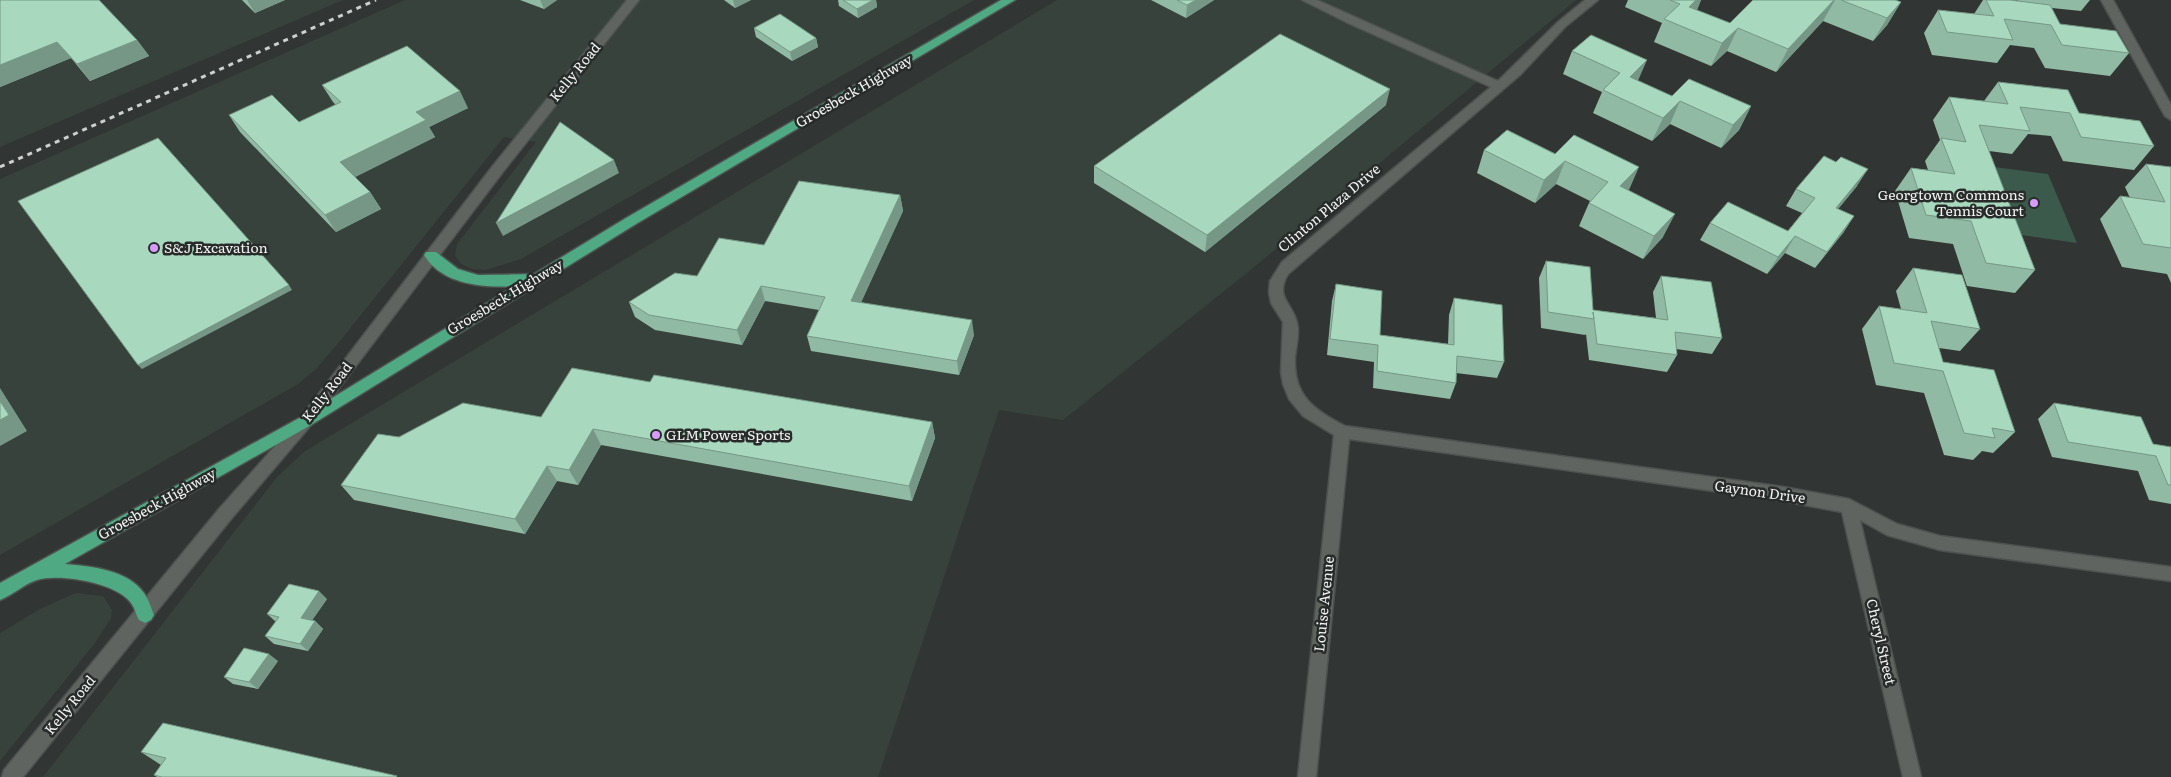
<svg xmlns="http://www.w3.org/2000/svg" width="2171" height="777" font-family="Literata,serif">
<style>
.built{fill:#38423d}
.green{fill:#3c5a4b}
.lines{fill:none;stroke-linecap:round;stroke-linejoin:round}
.minor-casing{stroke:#4d514f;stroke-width:3}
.major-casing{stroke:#4d514f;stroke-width:3}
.minor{fill:#606461;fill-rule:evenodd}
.major{fill:#4faa84;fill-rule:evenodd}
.rail{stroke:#ced0cf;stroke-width:3;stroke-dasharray:5 5;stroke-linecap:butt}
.wall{fill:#90baa3}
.shaded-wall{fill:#769785}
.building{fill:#a8d8be;stroke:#769785}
.poi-dot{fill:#d69bfa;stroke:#272b29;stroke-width:2}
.labels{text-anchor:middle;stroke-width:5;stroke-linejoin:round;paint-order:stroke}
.street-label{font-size:14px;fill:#f2f4f3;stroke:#272b29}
.poi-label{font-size:14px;fill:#f2f4f3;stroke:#272b29;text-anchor:start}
</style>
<rect width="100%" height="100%" fill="#313533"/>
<path class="built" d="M0,0H343L0,147Z
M405,0H974L521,259L486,270L472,269L461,264L455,255L457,244L536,142L504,137L340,341L316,369L298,384L0,555V179Z
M1057,0H1576L1258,264L1063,420L999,410L878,777H43L277,477L305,451Z
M76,593L103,596L112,610L111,618L95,643L0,761V633L40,609Z"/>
<path class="green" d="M1994,167L2048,174L2077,243L2021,235Z"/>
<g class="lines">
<g class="minor-casing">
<path id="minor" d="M627,0H639L502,173L311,425L231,519L23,777H2L4,770L219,509L301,417L492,167Z
M1302,0H1317L1498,81L1558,22L1585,0H1598L1566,26L1521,74L1288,274C1274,298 1293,303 1297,323C1300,334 1296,346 1295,357C1293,396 1314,410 1345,426L1783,487L1849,499L1897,524L1940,536L2171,567V581L1940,550L1887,535L1860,520L1921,777H1903L1842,512L1783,501L1349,439L1316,777H1298L1334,435L1303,416L1289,399L1283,384L1281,372L1283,322L1271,303L1269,292L1270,281L1282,262L1491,87L1350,24Z
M2101,0H2113L2171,105V120L2165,116Z"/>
</g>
<g class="major-casing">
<path id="major" d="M1001,0H1015L636,224L311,425L65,564C91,566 128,570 144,593C149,600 151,608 154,615L151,620L145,623L139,620C136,615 135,608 131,603C117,583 60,573 37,580C24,584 13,595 0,600V583L301,417L515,286C484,288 442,285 424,255L426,252H436L458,269L478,275L534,274L626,218Z"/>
</g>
<use href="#minor" class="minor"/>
<use href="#major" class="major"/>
<path class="rail" d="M0,167L376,0"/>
</g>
<path class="wall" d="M0,0L137,40L149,56L90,81L71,58L0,87Z
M242,0H285L255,13Z
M520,0H557L544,9Z
M724,0H751L735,8Z
M838,0H876L877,7L858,18L839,6Z
M1151,0H1214L1186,18Z
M1628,0H1701L1697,10L1730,23L1835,0H1895L1901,2L1887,25L1873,41L1823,21L1776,72L1727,51L1711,66L1654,42L1662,23L1625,7Z
M1983,0H2010L2018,1L2017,0H2090L2081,11L2052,8L2060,24L2129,53L2110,76L2045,68L2034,48L2010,45L1997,63L1932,55L1924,33L1938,10L1974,14Z
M754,28L816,38L818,47L792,61L756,37Z
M1572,51L1672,96L1751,106L1739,130L1721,148L1670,124L1652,141L1593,113L1602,92L1563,74Z
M1998,82L2079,113L2154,146L2134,170L2063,161L2051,136L2028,134L2012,154L1989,151L2035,270L2015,293L1967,286L1953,244L1909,238L1895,191L1911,168L1928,170L1925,161L1940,140L1933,120L1949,97L1984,101Z
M322,85L468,108L429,127L435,137L355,177L370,192L381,209L336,232L240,132L229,115L299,122L336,105L333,102Z
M1386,105L1205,252L1094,183V166Z
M1507,130L1629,190L1663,237L1643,259L1579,226L1589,203L1590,201L1556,184L1535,203L1477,173L1484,150Z
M2146,164L2171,167V283L2167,274L2122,267L2100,219L2120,196L2130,198L2125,187Z
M1857,186L1838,209L1854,216L1843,233L1815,268L1785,253L1767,274L1700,240L1710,223L1788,231L1802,213L1786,206L1796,189Z
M900,195L903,211L861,302L974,335L959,375L811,351L807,336L819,310L765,301L742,345L655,330L635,317L629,302L697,276L764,245Z
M1546,261L1593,310L1656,318L1653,292L1661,276L1722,338L1712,354L1676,349L1677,355L1667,372L1589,360L1586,334L1585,335L1541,328L1539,278Z
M1913,268L1980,329L1960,351L1939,348L1943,362L2015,432L1993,453L1982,451L1973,460L1944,455L1924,393L1876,385L1862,329L1879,306L1901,309L1896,291Z
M1336,284L1380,335L1448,344L1449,315L1454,298L1504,362L1497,378L1456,373V383L1450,399L1373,388L1374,362L1327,355L1332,301Z
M650,382L932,422L935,438L912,501L601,445L578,485L557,481L525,534L354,500L341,485Z
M2054,403L2153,444L2171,447V504L2149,500L2138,471L2052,457L2038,419Z
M327,599L312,620L315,621L323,629L308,651L274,644L265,636L276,622L267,614Z
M278,661L258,689L233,684L224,677Z
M141,752L398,777H157L154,775L161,765Z"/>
<path class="shaded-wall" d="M247,0H285L255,13Z
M540,0H557L544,9Z
M733,0H751L735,8Z
M873,0H876L877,7L858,18L857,9Z
M1196,0H1214L1186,18L1187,5Z
M1696,0H1701L1695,15L1689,7Z
M1834,0H1835L1823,21L1776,72L1788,49Z
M1901,2L1887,25L1873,41L1887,18Z
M1738,28L1727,51L1711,66L1722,43Z
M816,38L818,47L792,61L790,52Z
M137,40L149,56L90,81L77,64Z
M57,42L71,58L0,87V65Z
M1647,60L1637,83L1620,100L1630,77Z
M1390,89L1386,105L1205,252L1207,235Z
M460,91L468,108L429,127L435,137L351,179L340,162L416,112Z
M1680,101L1670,124L1652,141L1663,118Z
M1751,106L1739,130L1721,148L1733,125Z
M614,160L619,173L503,236L496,223Z
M1565,161L1556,184L1535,203L1544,180Z
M1639,167L1629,190L1620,186Z
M1868,169L1857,186L1825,225L1836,208Z
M370,192L381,209L336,232L325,215Z
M900,195L903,211L855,316L851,301Z
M1675,214L1663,237L1643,259L1654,236Z
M1854,216L1843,233L1815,268Z
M1795,236L1785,253L1767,274L1778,257Z
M289,285L292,290L142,369L138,365Z
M761,286L765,301L742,345L737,330Z
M972,320L974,335L959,375L957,361Z
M0,388L27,431L0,446Z
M932,422L935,438L912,501L909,486Z
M593,429L601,445L578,485L569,470Z
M547,466L557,481L525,534L515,519Z
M319,591L327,599L309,625L301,618Z
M315,621L323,629L308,651L300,644Z
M269,654L278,661L258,689L249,682Z"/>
<path class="building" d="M0,0H99L137,40L77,64L57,42L0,65Z
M843,0H873L857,9Z
M1177,0H1196L1187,5Z
M1670,0H1696L1689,7L1730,23L1753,0H1834L1788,49L1738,28L1722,43L1664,19L1680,4Z
M1841,0H1895L1901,2L1887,18Z
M1986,0H2010L2050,5L2060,24L2116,31L2129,53L2062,45L2051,25L2004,19L2013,40L1947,32L1938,10L1994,16Z
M780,14L816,38L790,52L754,28Z
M1280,34L1390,89L1207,235L1094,166Z
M1591,35L1647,60L1630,77L1672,96L1689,79L1751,106L1733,125L1680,101L1663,118L1603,90L1620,73L1572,51Z
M407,46L460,91L416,112L426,120L340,162L370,192L325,215L229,115L272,95L299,122L341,102L322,85Z
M1998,82L2068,90L2079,113L2140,121L2154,146L2081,137L2070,113L2020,107L2030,131L1979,125L2035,270L1986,263L1971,221L1926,215L1911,168L1955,174L1941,138L1966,142L1949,97L2008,104Z
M560,122L614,160L496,223Z
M1507,130L1555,154L1574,135L1639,167L1620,186L1675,214L1654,236L1589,203L1608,182L1565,161L1544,180L1484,150Z
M158,138L289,285L138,365L18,201Z
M1824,156L1836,162L1841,157L1868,169L1836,208L1854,216L1827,252L1795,236L1778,257L1710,223L1728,202L1788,231L1815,198L1796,189Z
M2146,164L2171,167V248L2143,244L2120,196L2165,202Z
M799,181L900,195L851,301L972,320L957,361L807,336L825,297L761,286L737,330L649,315L629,302L675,273L697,276L719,238L764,245Z
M1546,261L1590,267L1593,310L1668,320L1661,276L1711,282L1722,338L1675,332L1677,355L1597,344L1593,312L1594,319L1548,312Z
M1913,268L1962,275L1980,329L1931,321L1943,362L1994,370L2015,432L1992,428L1995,438L1964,433L1943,371L1894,363L1879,306L1927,313Z
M1336,284L1382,291L1380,335L1454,345V298L1502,305L1504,362L1457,356L1456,383L1377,371L1378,345L1330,339Z
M572,368L650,382L654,375L932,422L909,486L593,429L569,470L547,466L515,519L341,485L378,434L399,437L463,403L541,417Z
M0,401L9,415L0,420Z
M2054,403L2141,417L2153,444L2171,447V485H2168L2156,456L2068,442Z
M289,584L319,591L301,618L315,621L300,644L265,636L279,617L267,614Z
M244,648L269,654L249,682L224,677Z
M163,723L397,776L396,777H162L154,775L166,758L141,752Z"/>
<g class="poi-dot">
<circle cx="2034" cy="203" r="5"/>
<circle cx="154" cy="248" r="5"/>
<circle cx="656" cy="435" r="5"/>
</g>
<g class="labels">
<g class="street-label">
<text transform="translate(575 72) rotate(-51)" y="5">Kelly Road</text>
<text transform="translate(854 91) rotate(-30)" y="5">Groesbeck Highway</text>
<text transform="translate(1329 208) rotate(-40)" y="5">Clinton Plaza Drive</text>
<text transform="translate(505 297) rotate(-31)" y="5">Groesbeck Highway</text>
<text transform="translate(327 392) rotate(-52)" y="5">Kelly Road</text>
<text transform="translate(1760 492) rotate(8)" y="5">Gaynon Drive</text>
<text transform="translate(157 504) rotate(-29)" y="5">Groesbeck Highway</text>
<text transform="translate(1324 604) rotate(-84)" y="5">Louise Avenue</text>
<text transform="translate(1881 642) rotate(77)" y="5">Cheryl Street</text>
<text transform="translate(70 705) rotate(-51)" y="5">Kelly Road</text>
</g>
<g class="poi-label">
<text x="2024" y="200" text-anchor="end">Georgtown Commons<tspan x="2024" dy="16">Tennis Court</tspan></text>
<text x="164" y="253">S&amp;J Excavation</text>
<text x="666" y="440">GLM Power Sports</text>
</g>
</g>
</svg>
